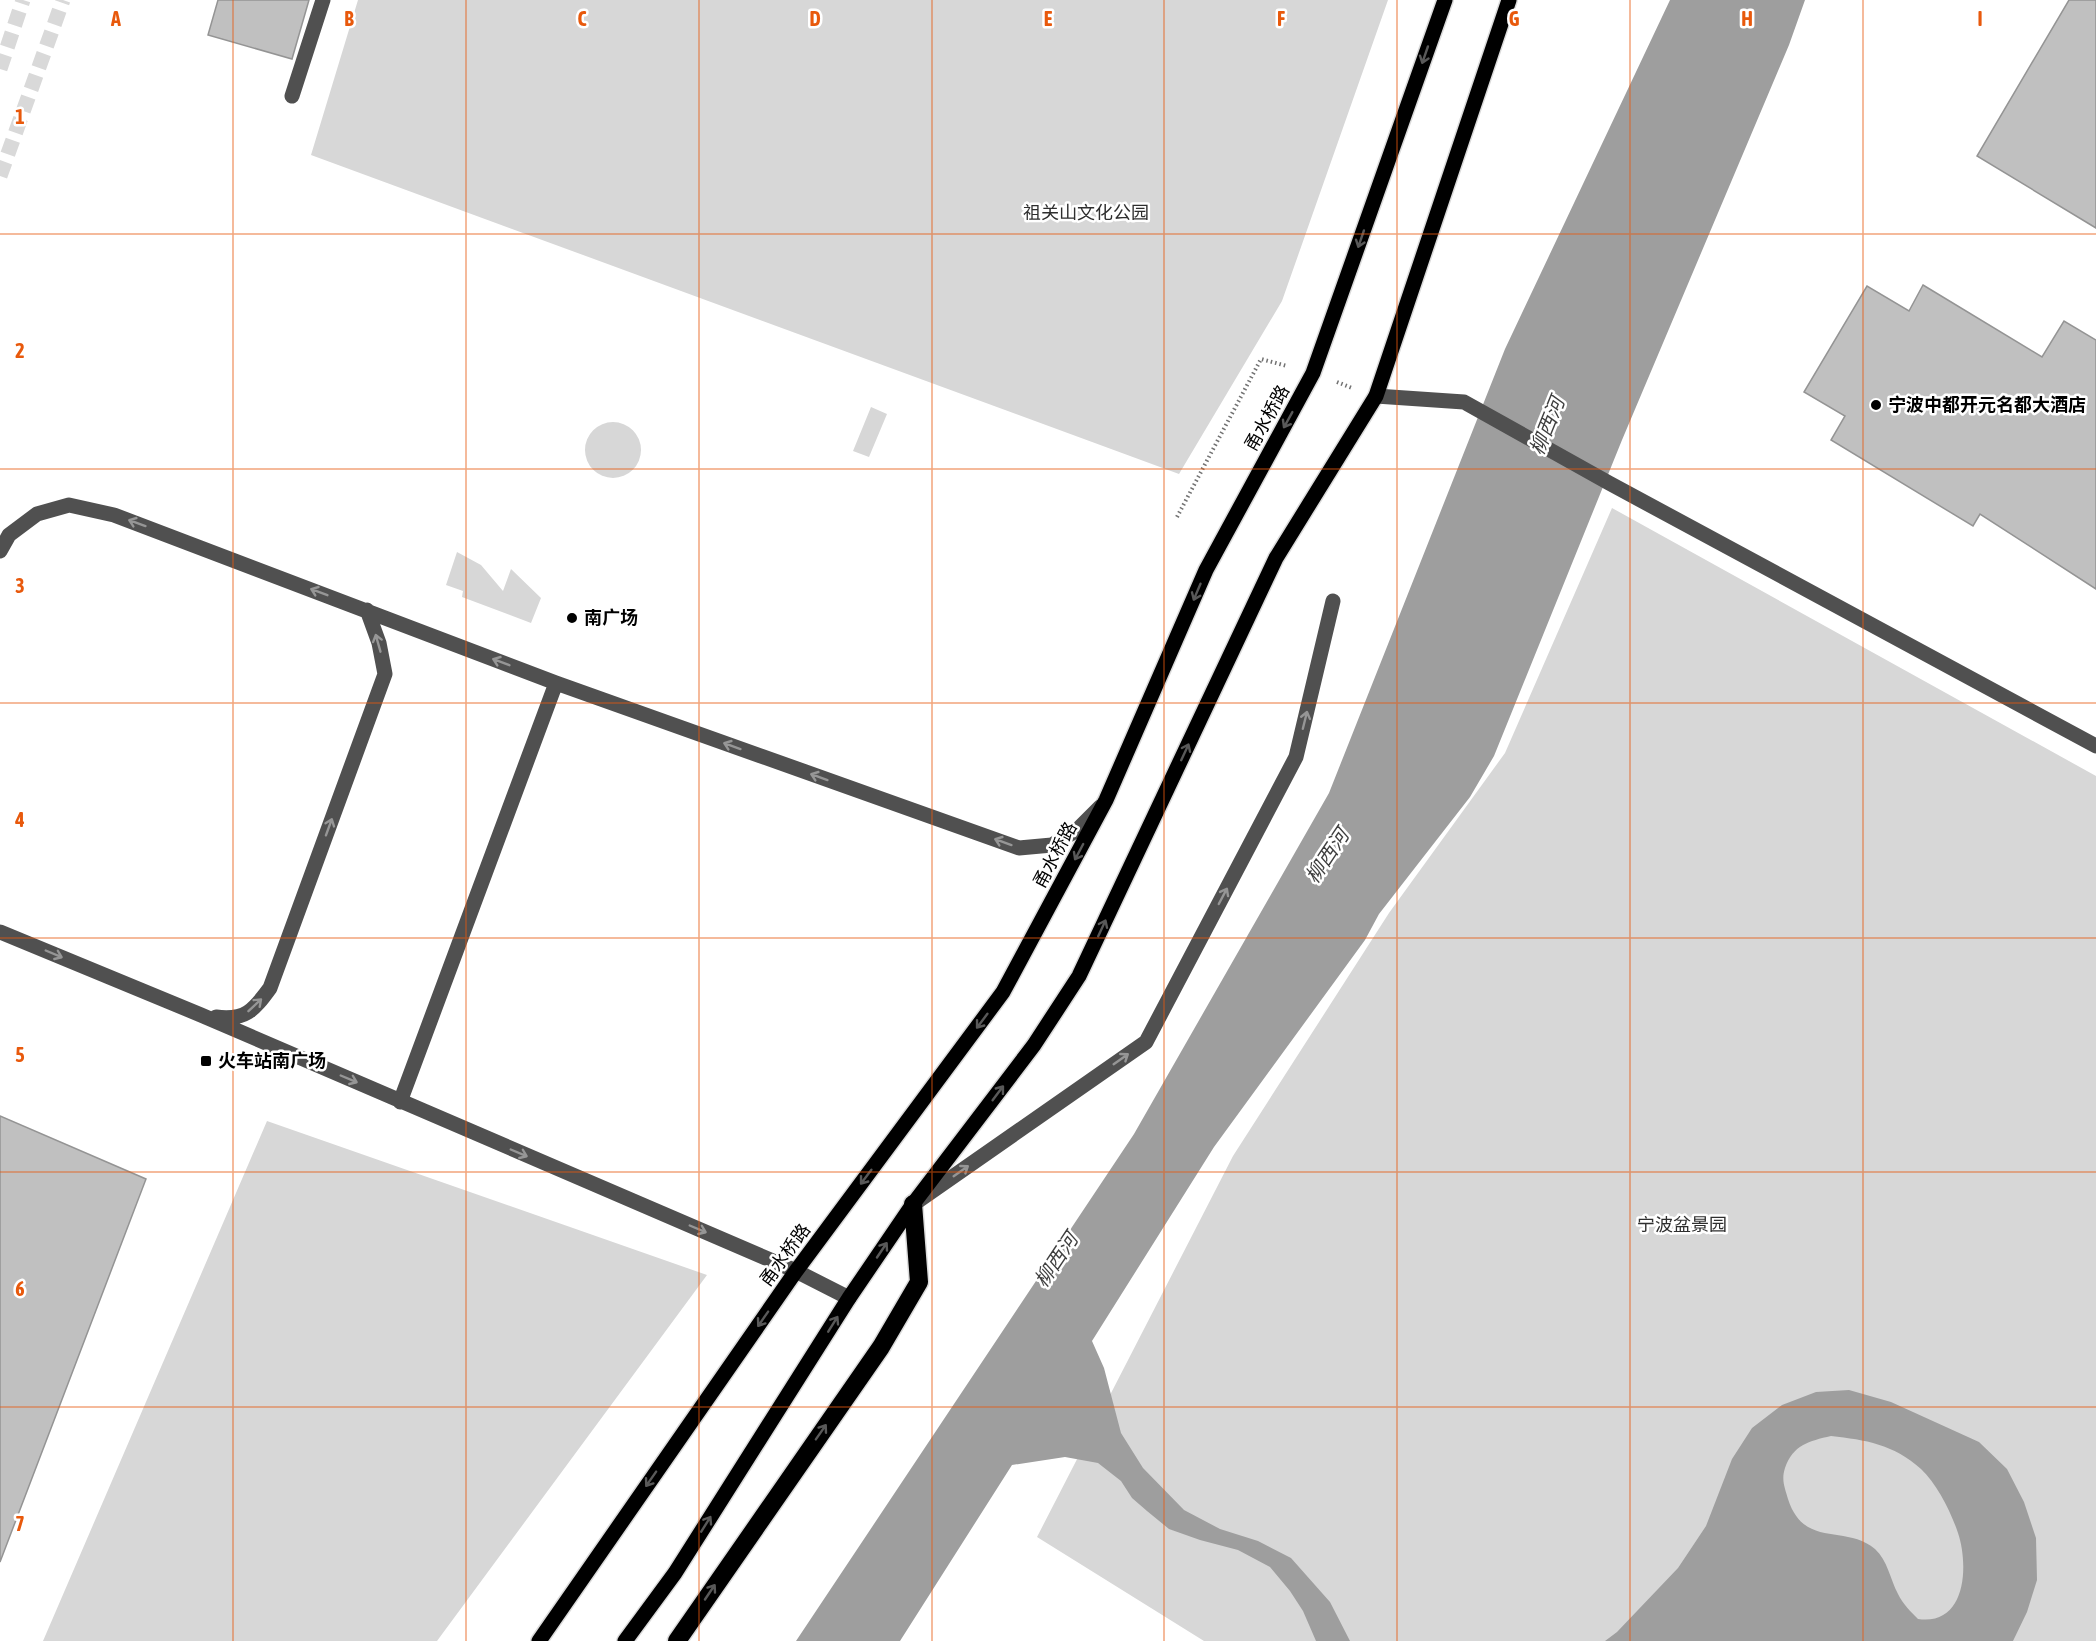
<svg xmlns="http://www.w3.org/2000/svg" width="2096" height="1641" font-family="'Asap Condensed','Noto Sans SC',sans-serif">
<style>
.green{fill:#d7d7d7}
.water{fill:#9e9e9e;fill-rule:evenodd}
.building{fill:#c0c0c0;stroke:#949494;stroke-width:1.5}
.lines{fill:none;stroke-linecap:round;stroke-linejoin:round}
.major-tunnel{stroke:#d9d9d9;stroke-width:15;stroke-dasharray:15 8;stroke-linecap:butt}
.major-casing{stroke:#dbdbdb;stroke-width:18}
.highway-casing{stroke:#dbdbdb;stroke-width:21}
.path{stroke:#727272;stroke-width:4;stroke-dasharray:1.5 3;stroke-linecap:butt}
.minor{stroke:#505050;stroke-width:15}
.major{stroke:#000;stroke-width:15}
.highway{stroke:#000;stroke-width:18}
.oneway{stroke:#595959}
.oneway2{stroke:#969696}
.grid{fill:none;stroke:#e8590c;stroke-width:1.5;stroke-opacity:0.55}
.poi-dot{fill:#000;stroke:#fff;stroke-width:2}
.labels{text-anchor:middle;stroke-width:5;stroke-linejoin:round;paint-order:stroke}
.park-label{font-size:18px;fill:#2e2e2e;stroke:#fff}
.poi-label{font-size:18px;font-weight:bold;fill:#000;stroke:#fff;text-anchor:start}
.street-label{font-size:18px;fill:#000;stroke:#fff}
.water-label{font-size:20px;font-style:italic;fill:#3f3f3f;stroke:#fff}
.grid-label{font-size:20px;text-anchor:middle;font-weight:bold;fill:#e8590c;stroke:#fff;stroke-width:5;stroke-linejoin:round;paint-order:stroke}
</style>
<rect width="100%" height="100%" fill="#fff"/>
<path class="green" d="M358,0H1388L1282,301L1179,474L311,155Z
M871,407L887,414L869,457L853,451Z
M585 450a28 28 0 1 1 56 0a28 28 0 1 1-56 0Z
M1612,508L2096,776V1641H1204L1037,1537L1233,1156L1389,913L1505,753Z
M457,552L481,565L503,591L511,569L541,598L531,623L462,597L463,591L446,585Z
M267,1121L707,1275L437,1641H43Z"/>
<path class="water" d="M1670,0H1805L1789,45L1622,440L1494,756L1470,797L1379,914L1365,940L1214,1147L1092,1341L1104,1368L1121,1433L1143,1468L1184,1510L1220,1529L1258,1541L1291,1558L1330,1602L1350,1641H1316L1303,1611L1290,1591L1270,1567L1238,1550L1200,1540L1169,1529L1147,1511L1132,1498L1121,1481L1098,1463L1065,1457L1012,1465L900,1641H796L1134,1134L1329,793L1505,349Z
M1849,1390L1891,1402L1979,1442L2007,1469L2024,1502L2036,1538L2037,1580L2027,1612L2013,1641H1605L1617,1632L1678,1568L1706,1526L1732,1459L1752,1428L1782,1405L1816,1392ZM1831,1436C1866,1440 1893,1444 1921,1469C1937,1484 1951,1512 1958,1533C1969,1566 1966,1626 1918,1619C1911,1612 1903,1604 1898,1594C1890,1579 1888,1561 1875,1549C1846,1524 1804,1549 1788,1499C1785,1488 1781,1480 1785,1468C1793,1445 1809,1441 1831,1436Z"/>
<path class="building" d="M218,0H309L292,59L208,35Z
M2069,0H2096V228L1977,156Z
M1923,285L2042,357L2064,321L2096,340V589L1980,514L1973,526L1831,440L1845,416L1804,392L1867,286L1909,311Z
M0,1116L146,1179L0,1562Z"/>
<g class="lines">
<path class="major-tunnel" d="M0,69L23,0
M0,176L63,0"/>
<g class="major-casing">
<path id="major" d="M539,1641L796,1271L1003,992L1106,800L1206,570L1313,373L1445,0
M625,1641L675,1573L849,1298L913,1204L1034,1045L1079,976L1276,558L1376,396L1509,0"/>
</g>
<g class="highway-casing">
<path id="highway" d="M677,1641L881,1347L919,1282L913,1204"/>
</g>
<path class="path" d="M1337,382L1352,388
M1177,517L1261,359L1287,366"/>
<path class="minor" d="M292,96L323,0
M1376,396L1464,402L1609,483L2096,746
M0,551L9,535L37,514L69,505L114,515L556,683L1019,848L1052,845L1077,830L1100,807
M0,932L201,1015L796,1271L849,1298
M216,1017C245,1021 254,1010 270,988L385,674L379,643L367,610
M400,1102L556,683
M918,1201L1146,1042L1296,757L1333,601"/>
<use href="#major" class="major"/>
<use href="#highway" class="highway"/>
</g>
<defs><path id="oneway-shaft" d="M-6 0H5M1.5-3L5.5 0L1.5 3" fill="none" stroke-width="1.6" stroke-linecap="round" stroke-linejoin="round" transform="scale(1.5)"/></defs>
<g class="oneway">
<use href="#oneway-shaft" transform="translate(1425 55) rotate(109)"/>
<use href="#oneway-shaft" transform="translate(1361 239) rotate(109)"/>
<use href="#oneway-shaft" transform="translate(1288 420) rotate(119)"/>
<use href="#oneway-shaft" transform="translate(1197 592) rotate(113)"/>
<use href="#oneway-shaft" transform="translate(1185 752) rotate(-65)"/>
<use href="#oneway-shaft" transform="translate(1079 852) rotate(118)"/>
<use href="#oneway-shaft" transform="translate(1102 928) rotate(-65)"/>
<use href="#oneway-shaft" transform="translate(982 1021) rotate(127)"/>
<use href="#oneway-shaft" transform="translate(998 1093) rotate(-53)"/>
<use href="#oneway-shaft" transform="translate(866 1177) rotate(127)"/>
<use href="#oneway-shaft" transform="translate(882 1250) rotate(-56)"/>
<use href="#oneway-shaft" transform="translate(763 1319) rotate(125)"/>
<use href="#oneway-shaft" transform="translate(833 1324) rotate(-58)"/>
<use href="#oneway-shaft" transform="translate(821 1432) rotate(-55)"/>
<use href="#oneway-shaft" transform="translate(651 1479) rotate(125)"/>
<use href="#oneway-shaft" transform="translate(706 1524) rotate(-58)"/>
<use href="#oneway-shaft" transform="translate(710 1592) rotate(-56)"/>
</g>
<g class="oneway2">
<use href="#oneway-shaft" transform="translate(137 523) rotate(-160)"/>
<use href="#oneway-shaft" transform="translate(319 592) rotate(-159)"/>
<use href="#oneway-shaft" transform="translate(378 643) rotate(-106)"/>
<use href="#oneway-shaft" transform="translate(501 662) rotate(-159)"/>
<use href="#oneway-shaft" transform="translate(1305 720) rotate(-76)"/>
<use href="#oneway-shaft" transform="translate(732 746) rotate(-160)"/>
<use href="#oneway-shaft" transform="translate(819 777) rotate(-160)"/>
<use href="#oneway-shaft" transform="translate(329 827) rotate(-70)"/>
<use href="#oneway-shaft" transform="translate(1003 842) rotate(-160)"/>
<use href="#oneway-shaft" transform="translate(1223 896) rotate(-62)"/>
<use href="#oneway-shaft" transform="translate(54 954) rotate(23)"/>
<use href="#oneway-shaft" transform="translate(255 1005) rotate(-43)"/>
<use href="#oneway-shaft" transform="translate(1121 1059) rotate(-35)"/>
<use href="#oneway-shaft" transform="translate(349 1079) rotate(23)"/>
<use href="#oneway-shaft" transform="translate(519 1153) rotate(23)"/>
<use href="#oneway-shaft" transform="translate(961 1171) rotate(-35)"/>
<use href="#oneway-shaft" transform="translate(698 1229) rotate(23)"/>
</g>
<path class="grid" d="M233,0V1641M466,0V1641M699,0V1641M932,0V1641M1164,0V1641M1397,0V1641M1630,0V1641M1863,0V1641M0,234H2096M0,469H2096M0,703H2096M0,938H2096M0,1172H2096M0,1407H2096"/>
<g class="poi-dot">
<circle cx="1876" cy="405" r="6"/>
<circle cx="572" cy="618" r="6"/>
<rect x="200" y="1055" width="12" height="12" rx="3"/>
</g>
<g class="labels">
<g class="park-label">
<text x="1086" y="219">祖关山文化公园</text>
<text x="1682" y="1231">宁波盆景园</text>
</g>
<g class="poi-label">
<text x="1888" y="411">宁波中都开元名都大酒店</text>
<text x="584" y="624">南广场</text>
<text x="218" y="1067">火车站南广场</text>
</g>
<g class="street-label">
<text transform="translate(1267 418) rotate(-61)" y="6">甬水桥路</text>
<text transform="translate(1055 855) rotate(-62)" y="6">甬水桥路</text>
<text transform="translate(785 1255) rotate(-54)" y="6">甬水桥路</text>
</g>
<g class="water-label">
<text transform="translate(1547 426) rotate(-68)" y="7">柳西河</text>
<text transform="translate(1327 856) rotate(-56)" y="7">柳西河</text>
<text transform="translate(1056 1260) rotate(-56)" y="7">柳西河</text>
</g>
</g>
<g class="grid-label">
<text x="116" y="26">A</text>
<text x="349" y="26">B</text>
<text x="582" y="26">C</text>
<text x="815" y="26">D</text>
<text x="1048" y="26">E</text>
<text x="1281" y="26">F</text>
<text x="1514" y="26">G</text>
<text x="1747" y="26">H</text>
<text x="1980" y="26">I</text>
<text x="20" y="124">1</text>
<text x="20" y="358">2</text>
<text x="20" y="593">3</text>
<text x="20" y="827">4</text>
<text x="20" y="1062">5</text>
<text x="20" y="1296">6</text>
<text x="20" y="1531">7</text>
</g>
</svg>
